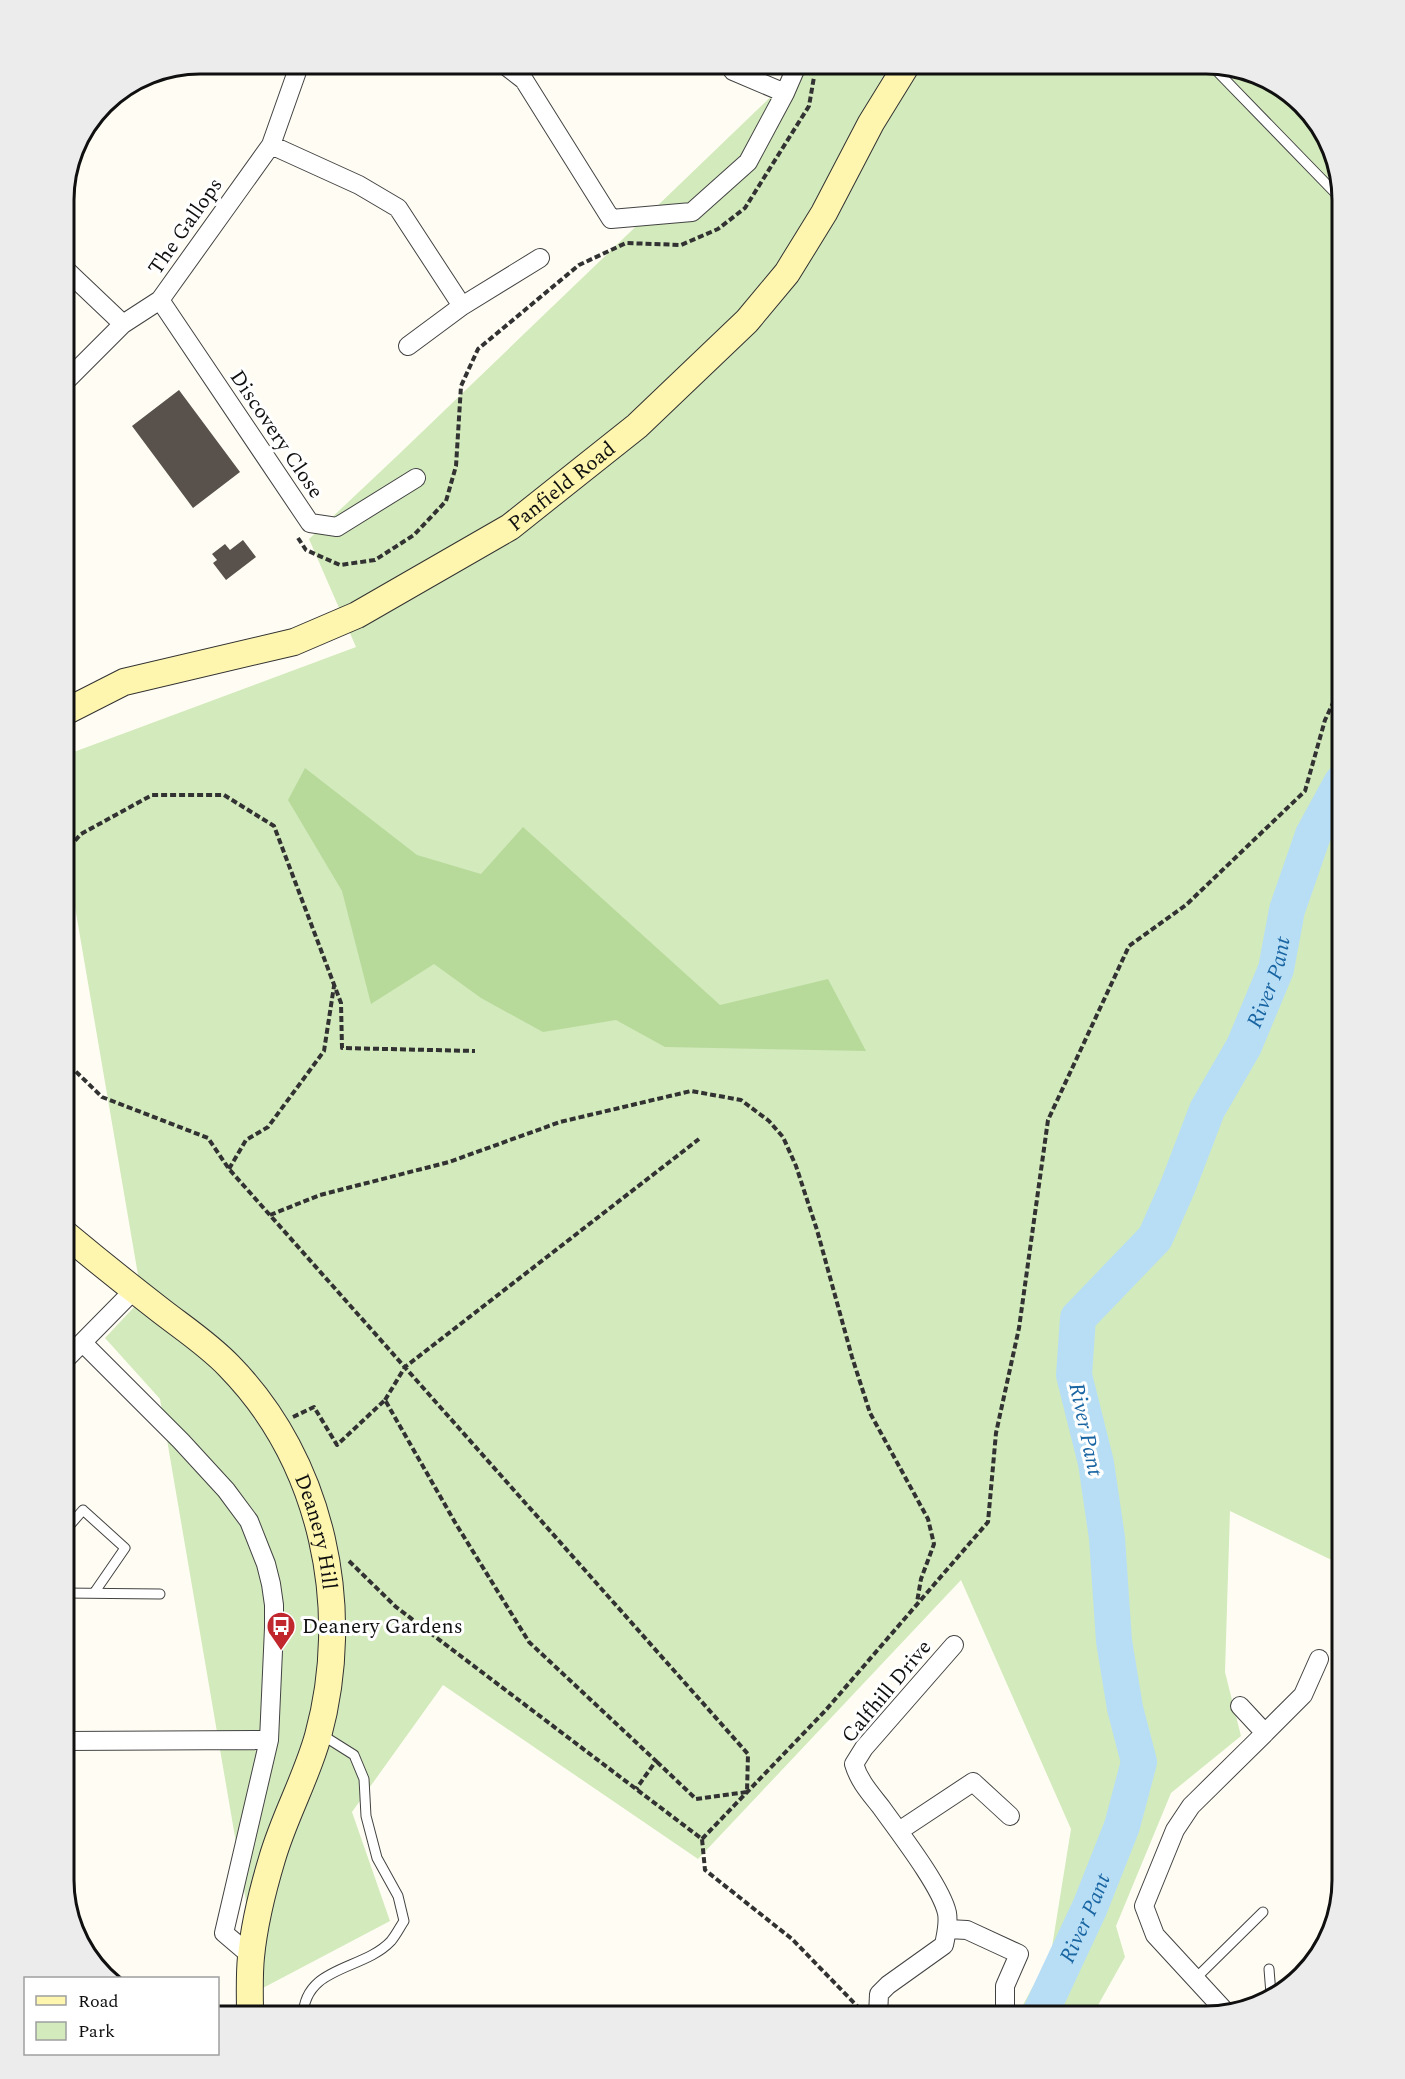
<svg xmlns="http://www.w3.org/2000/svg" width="1405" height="2079" font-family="Spectral,serif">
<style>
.green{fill:#d3eabc}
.forest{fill:#b7da9b}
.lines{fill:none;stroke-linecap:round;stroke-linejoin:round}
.river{stroke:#b8def6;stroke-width:36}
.building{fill:#58514c}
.service-casing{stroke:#434343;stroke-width:11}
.minor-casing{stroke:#434343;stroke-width:20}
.secondary-casing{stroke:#323232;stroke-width:28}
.path{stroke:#323232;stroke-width:4;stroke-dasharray:6 3;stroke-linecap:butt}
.service{stroke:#fff;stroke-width:9}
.minor{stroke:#fff;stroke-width:18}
.secondary{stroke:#fef6af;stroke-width:26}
.labels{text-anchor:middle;stroke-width:6;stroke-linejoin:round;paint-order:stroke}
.street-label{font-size:21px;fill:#101010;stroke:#fff}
.poi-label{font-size:21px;fill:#101010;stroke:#fff;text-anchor:start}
.water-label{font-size:22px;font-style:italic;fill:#1965a2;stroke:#fff}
.rim{fill:none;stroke:#101010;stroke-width:3}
</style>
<rect width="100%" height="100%" fill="#fffdf3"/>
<path class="green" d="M806,63H1214L1274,81L1324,131L1342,199V1565L1230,1511L1225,1672L1241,1736L1171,1793L1116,1926L1125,1957L1092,2016H1017L1051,1953L1071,1829L961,1580L698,1859L443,1685L352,1812L390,1921L261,1989L160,1399L105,1338L136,1305L144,1310L63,837V756L356,647L309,539L397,456Z"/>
<path class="forest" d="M305,768L417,855L481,874L523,827L720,1005L828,979L866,1051L665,1047L616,1020L543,1032L481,998L434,964L371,1004L342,891L288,800Z"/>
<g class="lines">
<path class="river" id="s1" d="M1039,2016L1090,1907L1122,1826L1139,1762L1125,1708L1114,1641L1107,1538L1096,1463L1074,1375L1078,1318L1155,1238L1178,1186L1207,1110L1244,1046L1276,969L1287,910L1313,835L1342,782"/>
</g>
<path class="building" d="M179,390L240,472L193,508L132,426Z
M243,540L256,557L226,580L213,563L217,560L212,554L225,544L230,550Z"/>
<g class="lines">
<g class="service-casing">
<path id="service" d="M1209,63L1342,200
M63,1533L83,1510L125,1548L94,1593
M63,1593L160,1594
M1269,1969L1271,1994L1275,1997
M1196,1978L1263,1912
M303,2016C305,1965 363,1971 391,1941C396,1935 400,1927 404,1921L398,1896L377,1858L366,1816L364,1779L354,1755L327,1738L320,1737"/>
</g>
<g class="minor-casing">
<path id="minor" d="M502,63L524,80L611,219L692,212L748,162L785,93L798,63
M728,63L733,71L785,93
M271,145L359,185L398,208L462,306
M63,267L123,324
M160,300L310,523L337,527L416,478
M408,346L462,306L540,258
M63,384L123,324L160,300L271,145L300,63
M83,1343L181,1441L226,1490L249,1521L266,1564L271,1584L274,1605V1628L269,1740L224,1933L251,1956
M63,1362L134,1290
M1265,1733L1303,1695L1319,1659
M63,1741L269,1740
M899,1831L973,1782L1010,1816
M948,1929L967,1930L1019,1954L1005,1986V2016
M1225,2011L1155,1935L1144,1906L1175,1830L1191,1806L1265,1733L1240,1706
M878,2016L879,1994L888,1985L944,1945C946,1934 949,1924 947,1913C941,1886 898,1831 881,1807C870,1793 859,1781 854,1764L864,1748L954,1645"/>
</g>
<g class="secondary-casing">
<g id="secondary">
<path id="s2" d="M63,713L124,682L294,642L357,615L510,527L637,426L747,321L787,273L824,213L871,123L908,63"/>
<path id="s3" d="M63,1232C93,1257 124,1282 155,1306C180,1326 207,1343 229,1366C323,1462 353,1608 318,1736C306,1779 284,1817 272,1859C263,1889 254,1926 251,1957C249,1976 250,1996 250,2016"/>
</g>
</g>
<path class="path" d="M298,538L306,550L340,565L375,560L414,535L446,501L456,466L461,386L478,349L579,265L626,243L681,245L718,229L745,208L809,106L814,77
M63,854L81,834L152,795H224L274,826L341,1003L342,1048L475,1051
M63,1059L102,1097L208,1138L229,1169L748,1754L747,1792L696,1799L656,1761
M229,1169L246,1140L268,1127L324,1051L334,986
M270,1215L320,1195L449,1162L560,1122L691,1091L741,1100L769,1121L783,1137L796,1166L817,1230L852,1357L870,1413L928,1519L934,1544L921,1579L917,1602
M385,1400L405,1367L699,1139
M293,1417L314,1407L337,1445L385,1400L456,1524L529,1642L656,1761L636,1789
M349,1561L396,1607L702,1839L705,1870L792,1939L859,2008
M702,1839L825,1711L988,1522L996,1433L1019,1328L1048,1120L1129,946L1186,905L1305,791L1325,720L1342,684"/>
<use href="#service" class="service"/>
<use href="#minor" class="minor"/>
<use href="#secondary" class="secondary"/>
</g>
<defs>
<g id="bus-pin" transform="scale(1.5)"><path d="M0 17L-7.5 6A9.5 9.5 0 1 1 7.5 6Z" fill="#c0282e" stroke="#fff"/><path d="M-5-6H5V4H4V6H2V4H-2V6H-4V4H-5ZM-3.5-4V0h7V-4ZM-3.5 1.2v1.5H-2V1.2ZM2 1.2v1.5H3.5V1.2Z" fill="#fff"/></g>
</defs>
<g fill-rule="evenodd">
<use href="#bus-pin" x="281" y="1626"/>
</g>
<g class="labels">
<g class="street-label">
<text transform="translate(185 226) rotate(-55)" y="7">The Gallops</text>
<text transform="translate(277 434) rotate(56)" y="7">Discovery Close</text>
<text dy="7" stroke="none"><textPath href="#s2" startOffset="554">Panfield Road</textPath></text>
<text dy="7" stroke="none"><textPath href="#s3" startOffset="404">Deanery Hill</textPath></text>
<text transform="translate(886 1691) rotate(-50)" y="7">Calfhill Drive</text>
</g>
<g class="poi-label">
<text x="302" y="1633">Deanery Gardens</text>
</g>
<g class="water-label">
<text dy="8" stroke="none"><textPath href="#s1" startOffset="1116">River Pant</textPath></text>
<text transform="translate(1087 1429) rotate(78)" y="8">River Pant</text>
<text dy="8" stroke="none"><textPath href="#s1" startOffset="108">River Pant</textPath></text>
</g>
</g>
<path d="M0 0H1405V2079H0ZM200 74H1206A126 126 0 0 1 1332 200V1880A126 126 0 0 1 1206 2006H200A126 126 0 0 1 74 1880V200A126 126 0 0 1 200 74Z" fill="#ececec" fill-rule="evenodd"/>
<path class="rim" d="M200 74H1206A126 126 0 0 1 1332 200V1880A126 126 0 0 1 1206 2006H200A126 126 0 0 1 74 1880V200A126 126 0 0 1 200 74Z"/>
<rect x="24" y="1977" width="195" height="78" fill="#ffffff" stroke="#9f9f9f" stroke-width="1.5"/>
<rect x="36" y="1996" width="30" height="9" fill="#fef6af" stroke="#9f9f9f" stroke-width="1.5"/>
<text x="78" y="2007" font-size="18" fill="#101010">Road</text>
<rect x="36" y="2022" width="30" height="18" fill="#d3eabc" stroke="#9f9f9f" stroke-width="1.5"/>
<text x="78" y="2037" font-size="18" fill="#101010">Park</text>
</svg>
